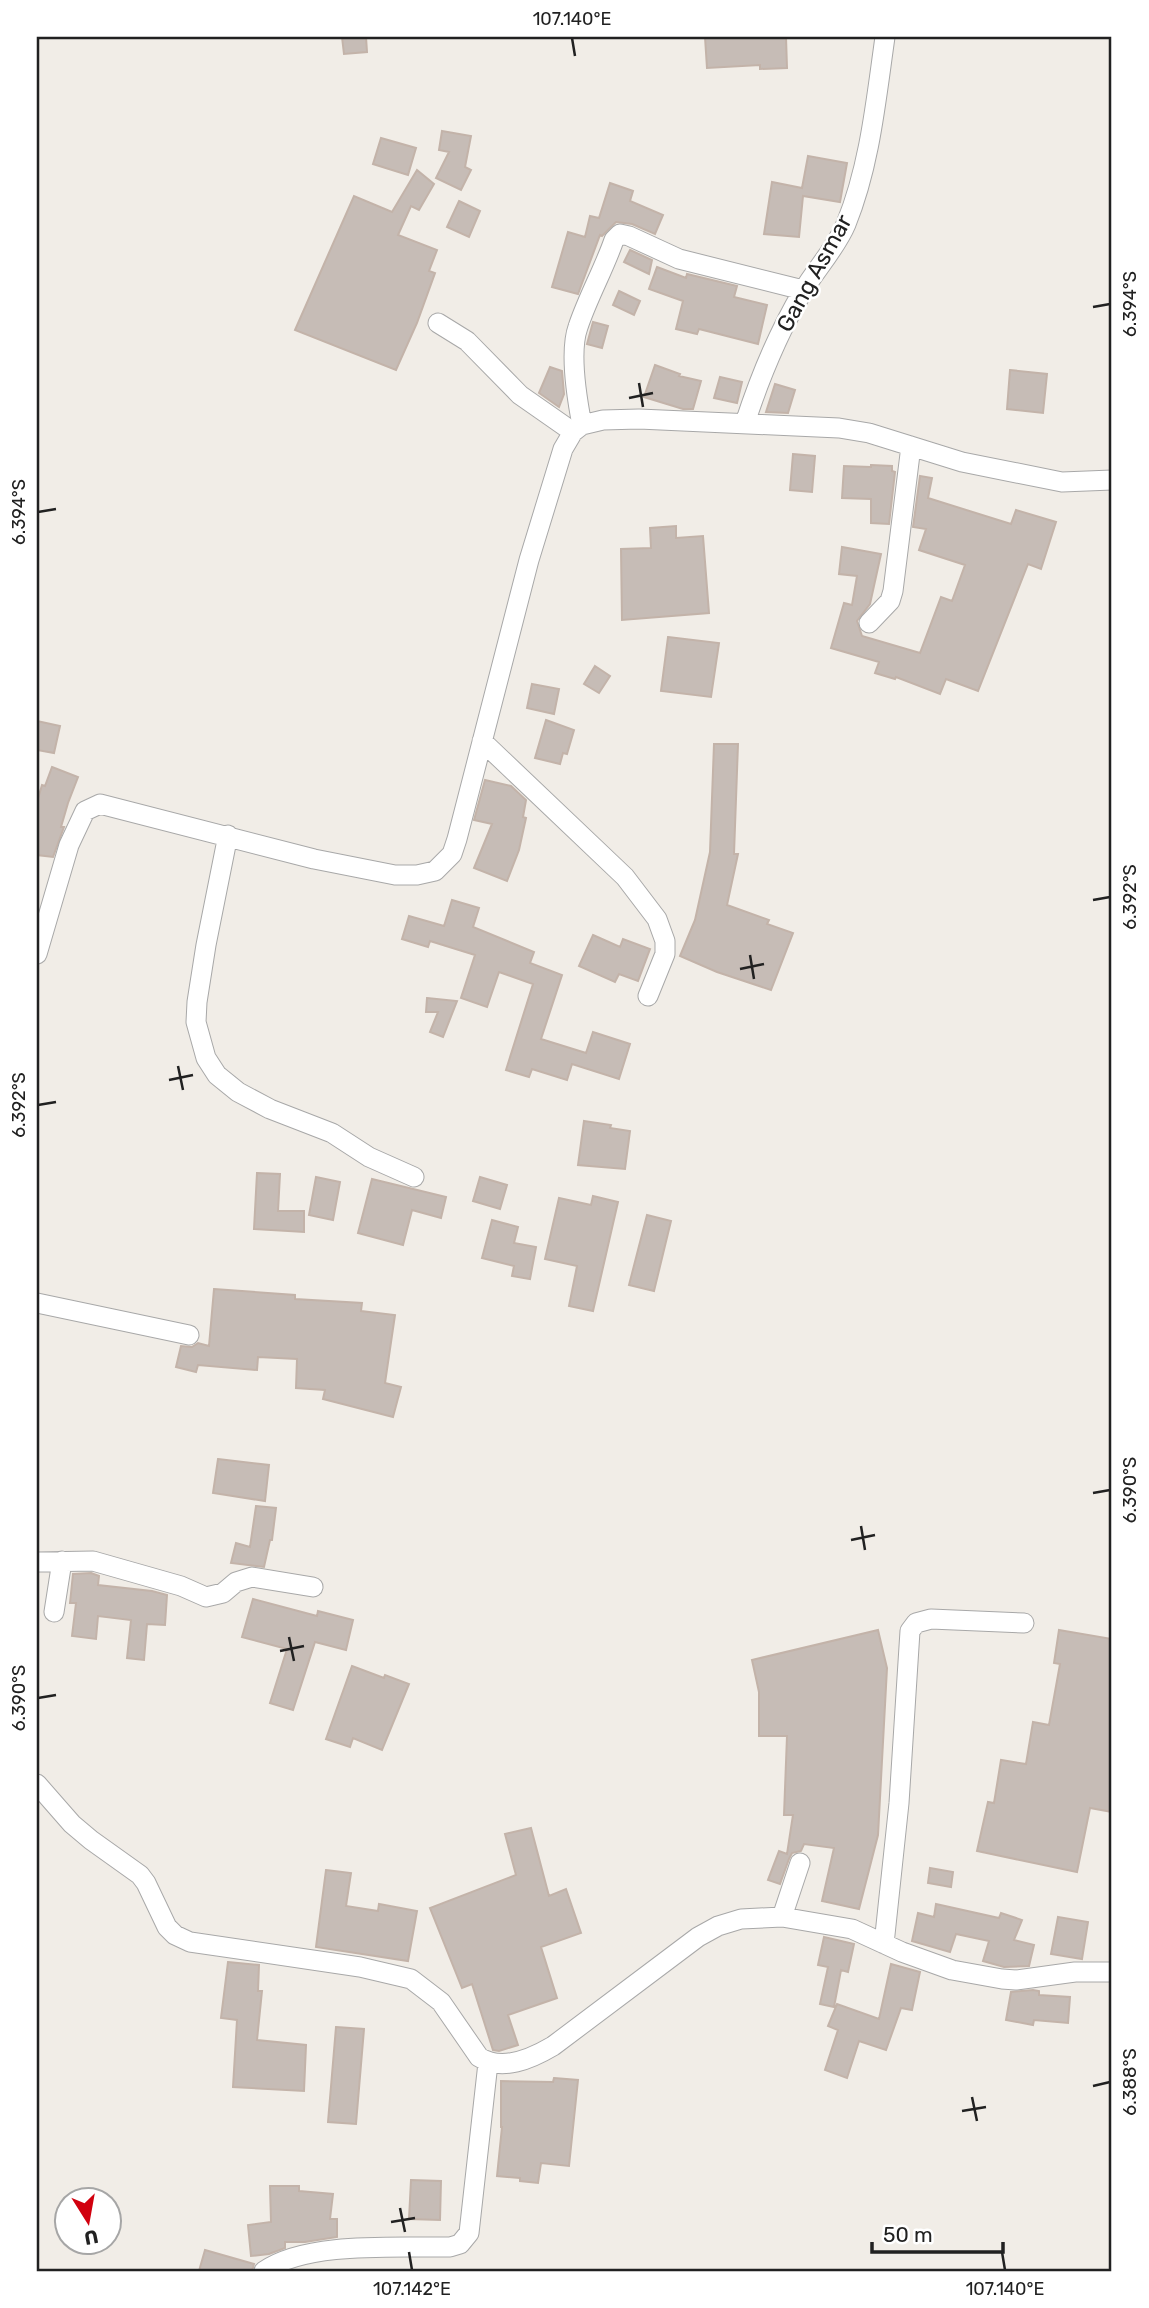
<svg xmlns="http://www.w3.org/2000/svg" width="1149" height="2308" font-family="Rubik,sans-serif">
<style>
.building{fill:#c6bcb6;stroke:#c3b3a9;stroke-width:2}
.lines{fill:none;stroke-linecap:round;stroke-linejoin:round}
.street-casing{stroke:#a8a8a8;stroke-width:21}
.street{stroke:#fff;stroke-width:19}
.ticks{fill:none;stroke:#212121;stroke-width:2.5}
.labels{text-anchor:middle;stroke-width:5;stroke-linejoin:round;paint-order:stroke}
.street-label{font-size:23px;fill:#212121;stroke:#fff}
.neatline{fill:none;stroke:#212121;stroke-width:2.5}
.ticks-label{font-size:18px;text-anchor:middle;fill:#212121}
</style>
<rect width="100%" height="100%" fill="#f1ede7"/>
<path class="building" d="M342,37H366L367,52L344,54Z
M705,37H786L787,68L760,69V65L707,68Z
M442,131L471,136L465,167L471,170L461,190L436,178L449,152L439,150Z
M381,138L416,148L408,175L373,164Z
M808,156L847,163L840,202L803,196L799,237L764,234L772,182L802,188Z
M417,170L434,184L419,210L411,206L398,235L437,250L429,271L435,273L417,323L396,370L295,330L354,196L392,212Z
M610,183L633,191L630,201L663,215L655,234L632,224L616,222L602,236L600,235L578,294L552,287L568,232L585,237L590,216L599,218Z
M459,201L480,211L469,237L447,227Z
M630,250L652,260L649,274L624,262Z
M657,267L686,278L687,274L737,286L734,297L767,305L758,344L699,329L697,334L676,329L683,301L649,289Z
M619,291L640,301L634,315L613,305Z
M593,322L608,326L602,348L587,344Z
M655,365L680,374L679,376L701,381L693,409H683L644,397Z
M550,367L562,371L564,394L559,407L539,393Z
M1010,370L1047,374L1043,413L1007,409Z
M720,377L742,382L737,403L714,398Z
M775,384L795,390L788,413L766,412Z
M793,454L815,456L812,492L790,490Z
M871,465L892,466V471L895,472L889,524L871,523V499L842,498L844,466L871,467Z
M920,476L932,478L928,498L1011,524L1016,510L1056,522L1041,569L1028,564L978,691L946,679L940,694L896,677L895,679L875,673L879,662L831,648L844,603L852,605L857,576L839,574L842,547L881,554L870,604L857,621L862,636L920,653L941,597L952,601L965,565L919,550L926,529L913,527Z
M676,526V538L703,536L709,613L622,620L621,549L651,548L650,528Z
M668,637L719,643L711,697L661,691Z
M595,666L610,676L599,693L584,684Z
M532,684L559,689L554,714L527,708Z
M546,720L574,730L567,754L563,753L560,764L535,758Z
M37,721L60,726L54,753L37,750Z
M714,744H738L734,854H738L727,905L769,920L767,924L793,933L771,990L717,972L680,956L695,920L710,852Z
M52,767L78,777L68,803L61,827H64L53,857L37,855V802L42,785L45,786Z
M485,780L511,786L526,800L523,817L526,818L519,850L507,881L474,868L492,824L474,820Z
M452,900L479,908L473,927L534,952L530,963L562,975L541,1039L586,1053L593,1032L630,1044L619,1079L572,1064L567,1080L532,1069L529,1077L506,1070L533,984L499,972L487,1007L461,998L475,955L430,941L428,947L402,939L409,916L444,926Z
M593,935L620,947L623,939L650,949L638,981L619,974L615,982L579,966Z
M427,998L457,1001L443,1037L430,1032L438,1012H426Z
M584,1121L611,1125L610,1128L630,1131L625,1169L578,1165Z
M257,1173L280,1174L278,1211H304V1232L254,1229Z
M316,1177L340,1182L333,1220L309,1215Z
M480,1177L507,1185L500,1209L473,1201Z
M372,1179L446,1197L441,1218L412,1210L403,1245L358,1233Z
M593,1196L618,1202L593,1311L569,1306L577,1266L545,1259L559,1198L591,1205Z
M647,1215L671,1221L654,1291L629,1285Z
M492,1220L518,1227L514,1243L536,1247L530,1279L512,1276L514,1266L482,1258Z
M214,1289L295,1295V1299L362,1303L361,1311L395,1315L385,1383L401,1387L393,1417L323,1399L325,1390L296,1388L297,1359L258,1357L257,1370L198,1365L196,1372L176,1367L181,1346L192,1347L198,1343L209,1346Z
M218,1459L269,1465L265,1501L213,1493Z
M256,1506L276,1508L272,1540H270L264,1567L231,1563L236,1543L250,1547Z
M91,1573L99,1576L98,1585L152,1591L167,1595L165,1625L147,1624L144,1660L127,1658L131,1620L98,1616L96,1639L72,1636L76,1603H70L73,1574Z
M253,1599L317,1616L318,1611L353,1620L346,1650L315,1642L293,1710L270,1703L287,1649L242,1637Z
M878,1630L887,1668L878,1835L859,1909L822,1901L834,1848L804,1844L801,1851L792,1853L789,1859L780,1884L768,1880L779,1851L787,1854L793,1815H784L787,1736H759V1692L752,1660Z
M1059,1630L1112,1639V1812L1090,1808L1077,1872L977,1851L988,1802L994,1803L1001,1760L1026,1764L1033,1722L1049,1725L1060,1664L1054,1663Z
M352,1666L384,1678L385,1675L409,1684L382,1750L353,1738L350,1747L326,1739Z
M531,1828L549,1896L566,1889L581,1933L541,1947L557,1998L508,2015L518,2045L499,2051L493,2050L472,1984L462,1988L430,1908L516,1875L505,1834Z
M930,1868L953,1872L951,1887L928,1883Z
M326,1870L351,1873L346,1906L378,1911L379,1904L417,1911L408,1961L316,1947Z
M936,1904L999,1918L1001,1913L1022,1920L1014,1940L1034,1945L1029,1966L1004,1967L983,1961L989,1941L956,1934L950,1952L912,1941L918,1913L934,1917Z
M1058,1917L1088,1922L1082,1959L1051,1954Z
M824,1937L854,1944L848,1972L841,1970L834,2007L820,2004L828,1967L818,1965Z
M228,1962L259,1965L258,1991H262L257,2040L306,2045L304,2091L233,2087L237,2020L221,2018Z
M891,1964L920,1972L912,2010L901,2008L886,2050L859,2041L847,2078L825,2070L838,2030L828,2026L837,2004L879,2019Z
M1033,1990L1039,1991V1995L1070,1997L1068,2023L1034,2020L1033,2025L1006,2020L1011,1992Z
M336,2027L364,2029L356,2124L328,2122Z
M554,2078L578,2080L569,2166L541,2163L538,2183L520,2181V2178L497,2176L502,2127H501V2081L553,2082Z
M411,2180L441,2181L440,2220L409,2219Z
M270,2186H299V2191L333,2194L330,2219H337V2237L305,2242H285V2248L269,2254L251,2256L248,2225L271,2222Z
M205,2250L254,2264L252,2271H199Z"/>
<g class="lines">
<g class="street-casing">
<path id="street" d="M438,323L467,341L520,395L573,432
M745,423C760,377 778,333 803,291C816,269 836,248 846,224C870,165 876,100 885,37
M582,425C577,399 569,352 578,327C588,297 604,269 614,240L620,234L629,236L679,259L803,290
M869,623L890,601L893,591L911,446
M482,741L625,877L657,919L665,941V954L648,996
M228,835L206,945L197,1002L196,1022L206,1058L217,1075L238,1092L270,1109L332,1133L369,1157L414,1177
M37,954L69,845L85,811L100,804L314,859L395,875H417L435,871L452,854L457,839L529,560L563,449L573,432L582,425L603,420L639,419L839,428L869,433L962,462L1062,482L1112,480
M37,1303L189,1335
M37,1562L93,1561L181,1586L206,1597L223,1593L236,1582L252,1577L313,1587
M54,1612L62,1561
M37,1784L72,1824L91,1840L140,1875L146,1883L167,1927L175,1935L190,1942L360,1967L411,1979L441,2002L479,2057C502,2072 531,2059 553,2046L698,1937L718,1926L741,1919L782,1917L852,1929L902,1952L952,1970L1002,1979L1016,1980L1075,1972H1112
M782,1917L800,1863
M884,1944L899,1803L910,1631L916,1623L931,1619L1024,1623
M264,2271C307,2241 397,2248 450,2247L460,2244L469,2233L488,2063"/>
</g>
<use href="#street" class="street"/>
</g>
<path class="ticks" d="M572,38L575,56M1093,307L1110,304M639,383L643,407M629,398L653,393M38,512L56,509M1093,900L1110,897M750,955L754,979M740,969L764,964M178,1066L183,1090M169,1080L193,1075M38,1105L56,1102M1093,1493L1110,1490M861,1526L865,1550M851,1540L875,1535M289,1637L294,1661M280,1651L304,1646M38,1698L56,1695M1093,2086L1110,2082M972,2097L977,2121M962,2111L986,2107M400,2208L405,2232M391,2222L415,2218M409,2252L412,2270M1002,2252L1005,2270"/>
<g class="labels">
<g class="street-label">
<text transform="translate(814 273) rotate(-61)" y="8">Gang Asmar</text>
</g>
</g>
<rect width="1149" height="2308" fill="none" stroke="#ffffff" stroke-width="77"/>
<g transform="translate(88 2221) rotate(169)"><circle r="33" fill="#ffffff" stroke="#a6a6a6" stroke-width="2"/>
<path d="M0-5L12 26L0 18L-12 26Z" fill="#d1000e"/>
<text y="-10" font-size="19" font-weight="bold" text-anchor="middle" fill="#212121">U</text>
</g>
<path d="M872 2242v10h131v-10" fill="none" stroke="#212121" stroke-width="3.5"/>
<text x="883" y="2242" font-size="21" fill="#212121" stroke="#ffffff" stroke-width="5" paint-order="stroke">50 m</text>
<rect x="38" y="38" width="1072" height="2232" class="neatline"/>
<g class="ticks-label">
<text x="572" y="25">107.140°E</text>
<text transform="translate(1130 304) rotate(-90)" y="6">6.394°S</text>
<text transform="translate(19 512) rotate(-90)" y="6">6.394°S</text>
<text transform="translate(1130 897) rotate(-90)" y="6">6.392°S</text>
<text transform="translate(19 1105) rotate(-90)" y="6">6.392°S</text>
<text transform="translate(1130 1490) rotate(-90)" y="6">6.390°S</text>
<text transform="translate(19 1698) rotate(-90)" y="6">6.390°S</text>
<text transform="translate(1130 2082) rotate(-90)" y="6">6.388°S</text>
<text x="412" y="2295">107.142°E</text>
<text x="1005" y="2295">107.140°E</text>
</g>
</svg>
